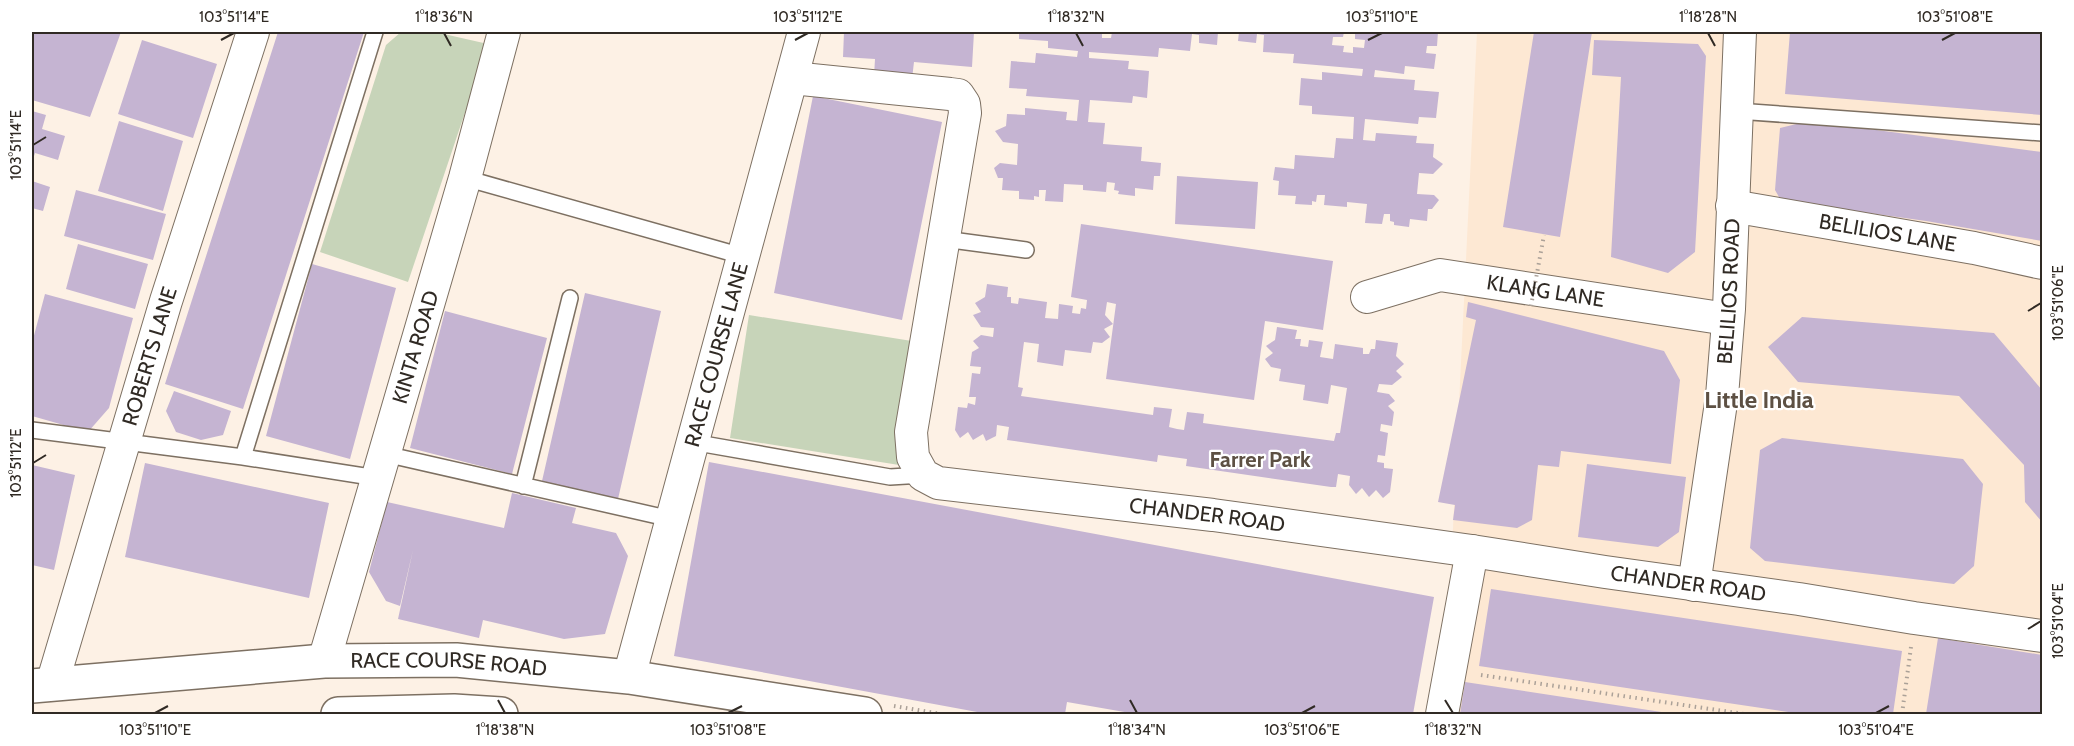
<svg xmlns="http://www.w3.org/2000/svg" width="2074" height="746" font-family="Cabin,sans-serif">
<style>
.built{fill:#fde8d3}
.green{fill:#c7d4b9}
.building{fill:#c5b4d2}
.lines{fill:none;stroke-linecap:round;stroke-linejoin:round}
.service-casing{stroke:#7d7062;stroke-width:18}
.minor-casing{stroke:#7d7062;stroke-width:34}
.tertiary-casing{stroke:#7d7062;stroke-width:36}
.path{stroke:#aba198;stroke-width:4;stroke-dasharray:1.5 4.5;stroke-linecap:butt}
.service{stroke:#fff;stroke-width:15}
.minor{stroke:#fff;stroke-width:32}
.tertiary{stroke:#fff;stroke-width:33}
.path-bridge{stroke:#aba198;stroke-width:4;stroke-dasharray:1.5 4.5;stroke-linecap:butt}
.ticks{fill:none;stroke:#302a24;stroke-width:2}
.labels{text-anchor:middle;stroke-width:4.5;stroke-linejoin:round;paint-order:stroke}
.street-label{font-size:21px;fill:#302a24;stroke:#fff}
.neighbourhood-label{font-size:22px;font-weight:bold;fill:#5d5043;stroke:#fff}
.quarter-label{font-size:24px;font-weight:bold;fill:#5d5043;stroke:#fff}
.neatline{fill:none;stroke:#302a24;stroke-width:2}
.ticks-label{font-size:15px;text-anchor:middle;fill:#302a24}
</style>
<rect width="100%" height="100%" fill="#fdf1e5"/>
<path class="built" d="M1477,32H2042V714H1444Z"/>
<path class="green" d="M401,32H435L488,44L408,282L320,252L386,45Z
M749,315L918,342L899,465L730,438Z"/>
<path class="building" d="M32,32H121L90,117L32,100Z
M278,32H364L243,409L165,384Z
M844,32H974L972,67L914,62L912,79L874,76L875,59L843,57Z
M1019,32H1102V38H1111L1112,32H1218L1217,45L1199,43V35L1192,34L1190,51L1159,48L1158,57L1089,52V58L1129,61L1128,69L1149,71L1147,98L1133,96L1132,103L1090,100L1088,122L1105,123L1103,144L1142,147L1141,161L1161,163L1160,176H1154L1153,190L1135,188V196L1118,194L1119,191L1114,190L1115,183L1107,182L1106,192L1083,190V185L1064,184L1063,202L1045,201L1046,190H1039V197L1034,196V200L1019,199V191L1002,190L1003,178H998L994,168L1000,163L1017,165L1018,144L1003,142L995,131L1006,126L1007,114L1025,115V108L1067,112L1066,120L1077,121L1079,100L1026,96L1027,89L1009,88L1011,61L1035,63L1036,53L1077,57L1078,51L1048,48V41L1019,39Z
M1239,32H1344L1343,37H1333L1332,45L1344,46L1343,52L1353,53V47L1364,48L1365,40L1355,39V32H1438L1437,46H1427L1426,53L1436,54L1434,69L1405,66L1404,74L1375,70L1374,77L1415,80L1414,90L1439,92L1436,118L1419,117L1418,124L1365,119L1363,140L1375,141L1376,133L1417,136L1416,143L1434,144L1433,157L1443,164L1433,174L1419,173L1417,194L1434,195L1439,200L1432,209H1428L1427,221L1410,219L1409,227L1394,225V222L1390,221V214H1384L1382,224L1365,223L1367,204L1347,202V207L1324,205L1325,195H1317L1316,202L1312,201V205L1295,204L1296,196L1278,195L1279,181L1273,180L1275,167L1294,169L1295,155L1334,158L1336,138L1353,139L1354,117L1312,114V106L1299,105L1301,78L1322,80V72L1362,76L1363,69L1293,63L1294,54L1263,52L1264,35L1257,34L1256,43L1238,41Z
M1534,32H1592L1560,237L1503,227Z
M1790,32H2042V115L1785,94Z
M142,40L217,64L193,138L118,114Z
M1594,40L1698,44L1706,56L1695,252L1668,273L1611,257L1621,77L1592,75Z
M813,96L942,122L902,320L774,293Z
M32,111L46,115L42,129L65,136L58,160L35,153L32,162Z
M119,121L183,141L163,211L98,191Z
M1809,121L2042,152V241L1926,221L1798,203L1779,197L1775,190L1780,128Z
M1177,176L1258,182L1255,229L1175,224Z
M32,181L50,187L43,211L32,208Z
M76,190L166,214L153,260L64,236Z
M1081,224L1333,261L1323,330L1265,321L1254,400L1106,379L1116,304L1107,302L1105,315L1113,324L1104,329L1110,337L1102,343L1093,342L1091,353L1065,350L1063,366L1037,362L1039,344L1024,342L1018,387L1023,388L1021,396L1153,415L1154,407L1172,409L1169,427L1177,429L1184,430L1187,412L1204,414L1203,423L1334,441L1336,433H1340L1347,388L1331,385L1328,404L1303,400L1305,385L1279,381L1281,369L1271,367L1265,359L1273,353L1266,346L1275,340L1277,327L1297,330L1295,339H1301L1300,346L1308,347L1309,340L1323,342L1320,357L1333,359L1335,344L1363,348V354H1369L1371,349H1375L1376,340L1398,343L1396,356L1404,364L1396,371L1402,377L1392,385L1379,384L1377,392L1389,394L1395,401L1388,406L1394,412L1392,426L1381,424L1380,431L1388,433L1385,456L1378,455L1377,462L1384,463V468L1393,469L1390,492L1383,498L1376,490L1369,497L1362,488L1356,494L1349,485L1350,476L1338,474L1336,487H1331L1186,466L1187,459L1158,455L1157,462L1007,440L1009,427L997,425L996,436L986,441L983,434L973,440L968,432L960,438L955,430L958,407L967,408L968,403L975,405L976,397H969L972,373L980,374L981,367L970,366L972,352L979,348L973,341L981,335L993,337L994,328L981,327L973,315L981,312L975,303L985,297L987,284L1008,287L1007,297H1011V303L1018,304L1019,298L1047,302L1045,318L1058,319L1059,304L1073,306L1072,313L1080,314L1081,308L1086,309L1087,300L1071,297Z
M78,244L148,264L135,309L66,289Z
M312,264L396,288L350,459L266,436Z
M585,293L661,311L618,499L542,481Z
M45,294L133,318L109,408L88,432L32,416V343Z
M1468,302L1664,351L1680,380L1671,464L1561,451L1559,467L1538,465L1532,520L1517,528L1453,520L1455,505L1438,502L1476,320L1466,317Z
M445,311L547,338L512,474L410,448Z
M1802,317L1994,333L2042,390V522L2025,502L2024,465L1959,396L1798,382L1768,347Z
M174,391L231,411L223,435L201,440L176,432L166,411Z
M1782,438L1963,459L1983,484L1974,566L1954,584L1765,561L1750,548L1760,450Z
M709,462L1434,597L1413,714H1136L1067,702L1065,714H988L674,656Z
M145,463L329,503L309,598L125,557Z
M1587,464L1686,477L1679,532L1658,547L1578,537Z
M32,465L75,475L54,570L32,565Z
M512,493L576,508L572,523L616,533L628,556L605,634L564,639L483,620L479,638L398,619L413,550L400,606L386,601L369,572L387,502L504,528Z
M1491,589L1902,651L1893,714H1802L1479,666Z
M1938,638L2042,655V714H1926Z
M1465,682L1668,713V714H1460Z"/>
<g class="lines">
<g class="service-casing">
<path id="service" d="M1737,111L2042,133
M465,178L742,256
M944,239L1026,250
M32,430L243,457L377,478
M692,442L890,477L923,475
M385,454L671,519
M243,457L375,32
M523,486L570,298"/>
</g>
<g class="minor-casing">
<g id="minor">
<path id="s1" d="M792,78L950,94L958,95L964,104L965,113L911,432L913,457L923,475L938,483L1213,515L1472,551L1605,572L1799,599L1914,618L2042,636"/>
<path id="s2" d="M1732,206L1974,248L2042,263"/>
<path id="s3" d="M1367,297L1440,275L1727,319"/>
<path id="s4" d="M1694,585L1722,396L1729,309L1740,32"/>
<path id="s5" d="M324,661L465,178L504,32"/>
<path id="s6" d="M629,677L804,32"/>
<path id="s7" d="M52,684L166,301L253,32"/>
<path d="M1442,714L1472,551"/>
</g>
</g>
<g class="tertiary-casing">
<g id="tertiary">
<path id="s8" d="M32,686L324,661L456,660L629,677L865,714"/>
<path d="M338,714L454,711L501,714"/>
</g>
</g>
<path class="path" d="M1481,675L1744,714
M894,706L941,714
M1902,714L1911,647"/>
<use href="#service" class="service"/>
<use href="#minor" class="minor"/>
<use href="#tertiary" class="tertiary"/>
<path class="path-bridge" d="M1531,306L1544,235"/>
</g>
<path class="ticks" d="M444,33L451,46M1076,33L1083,46M1708,33L1715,46M221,40L234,33M795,40L808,33M1368,40L1382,33M1942,40L1955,33M33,145L46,137M2028,311L2041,303M33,463L46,455M2028,629L2041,621M498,700L505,713M1130,700L1137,713M1445,700L1453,713M155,713L168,706M728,713L742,706M1302,713L1315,706M1876,713L1889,706"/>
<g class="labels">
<g class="street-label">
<text dy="7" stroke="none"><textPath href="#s2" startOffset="158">BELILIOS LANE</textPath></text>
<text dy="7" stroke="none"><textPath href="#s4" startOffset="296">BELILIOS ROAD</textPath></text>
<text dy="7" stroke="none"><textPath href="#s3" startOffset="183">KLANG LANE</textPath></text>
<text dy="7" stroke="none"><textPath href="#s5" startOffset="327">KINTA ROAD</textPath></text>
<text dy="7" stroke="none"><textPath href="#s6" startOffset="334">RACE COURSE LANE</textPath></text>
<text dy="7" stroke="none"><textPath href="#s7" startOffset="342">ROBERTS LANE</textPath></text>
<text dy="7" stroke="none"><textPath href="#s1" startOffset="844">CHANDER ROAD</textPath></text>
<text dy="7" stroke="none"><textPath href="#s1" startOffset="1330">CHANDER ROAD</textPath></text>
<text dy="7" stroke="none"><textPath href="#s8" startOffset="418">RACE COURSE ROAD</textPath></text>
</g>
<g class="neighbourhood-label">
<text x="1260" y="467">Farrer Park</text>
</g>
<g class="quarter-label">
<text x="1759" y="408">Little India</text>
</g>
</g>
<rect width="2074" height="746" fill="none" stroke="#ffffff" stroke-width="66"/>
<rect x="33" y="33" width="2008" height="680" class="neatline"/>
<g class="ticks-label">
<text x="234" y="22">103°51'14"E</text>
<text x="444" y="22">1°18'36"N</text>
<text x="808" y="22">103°51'12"E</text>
<text x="1076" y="22">1°18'32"N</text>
<text x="1382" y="22">103°51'10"E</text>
<text x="1708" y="22">1°18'28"N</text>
<text x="1955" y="22">103°51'08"E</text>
<text transform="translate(16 145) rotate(-90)" y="5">103°51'14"E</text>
<text transform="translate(2058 303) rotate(-90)" y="5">103°51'06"E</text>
<text transform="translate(16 463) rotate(-90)" y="5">103°51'12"E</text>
<text transform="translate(2058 621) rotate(-90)" y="5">103°51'04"E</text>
<text x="155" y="735">103°51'10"E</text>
<text x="505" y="735">1°18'38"N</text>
<text x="728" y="735">103°51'08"E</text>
<text x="1137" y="735">1°18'34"N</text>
<text x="1302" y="735">103°51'06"E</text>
<text x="1453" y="735">1°18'32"N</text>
<text x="1876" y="735">103°51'04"E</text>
</g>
</svg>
